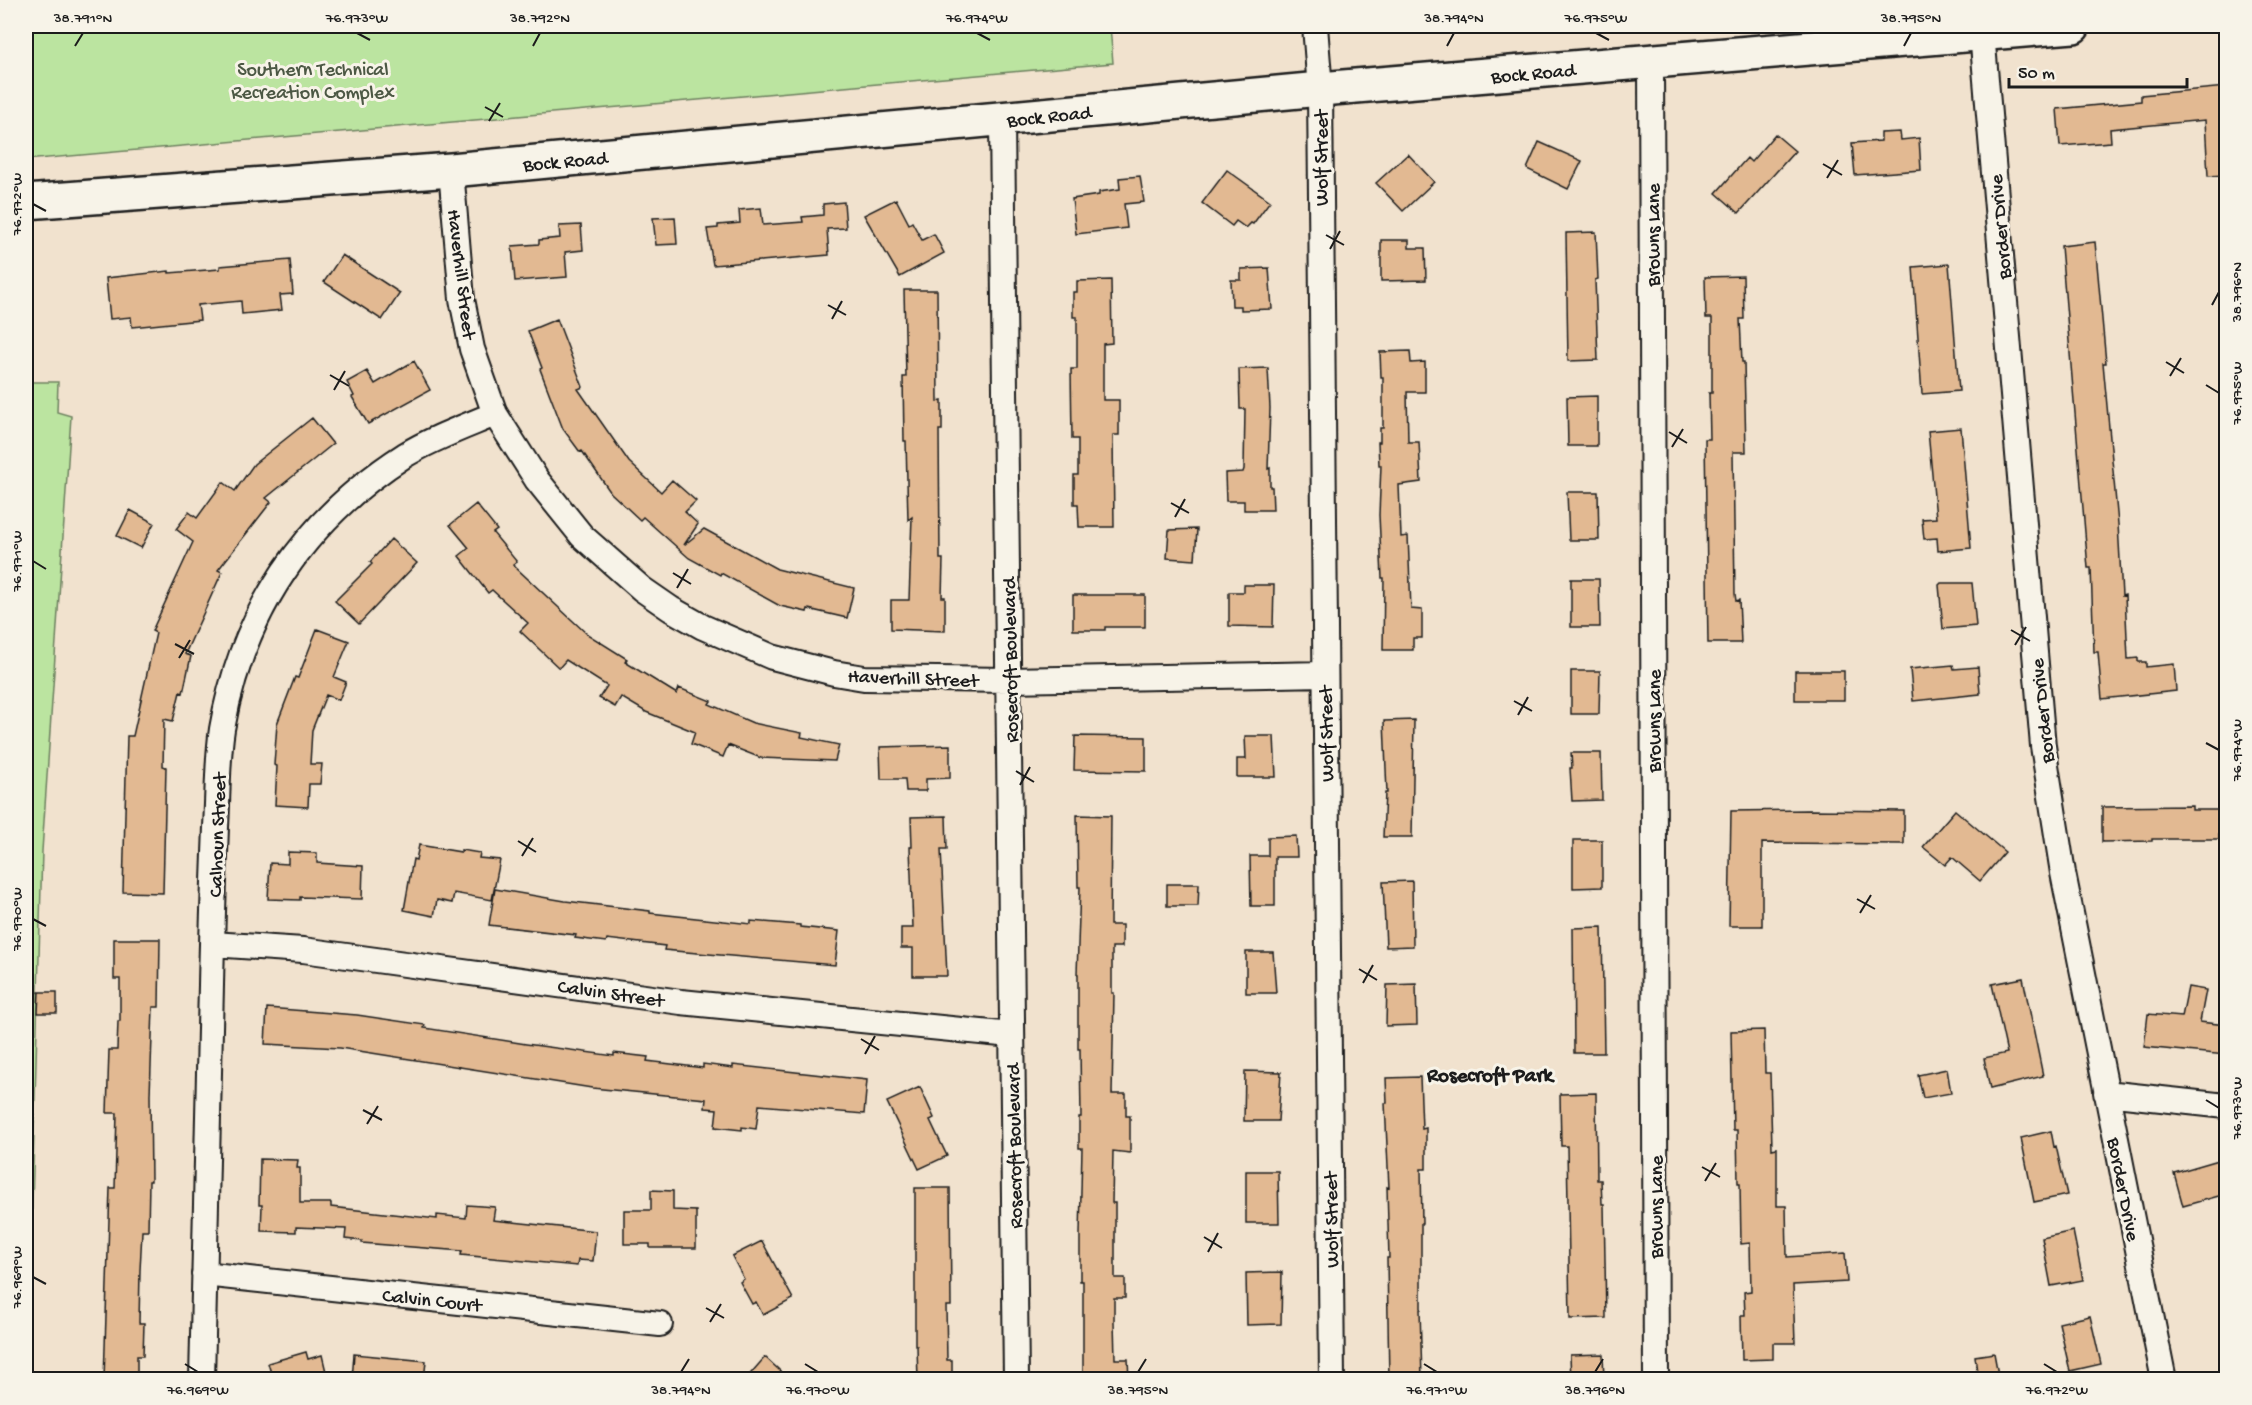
<svg xmlns="http://www.w3.org/2000/svg" width="2252" height="1405" font-family="'Gochi Hand',sans-serif">
<style>
.green{fill:#bbe4a0;stroke:#6c805e;stroke-width:1.5}
.building{fill:#e2b992;stroke:#1c1c1c;stroke-width:1.5}
.lines{fill:none;stroke-linecap:round;stroke-linejoin:round}
.street-casing{stroke:#1c1c1c;stroke-width:28}
.secondary-casing{stroke:#1c1c1c;stroke-width:38}
.street{stroke:#f7f3e8;stroke-width:24}
.secondary{stroke:#f7f3e8;stroke-width:33}
.ticks{fill:none;stroke:#1c1c1c;stroke-width:2}
.labels{text-anchor:middle;stroke-width:6;stroke-linejoin:round;paint-order:stroke}
.park-label{font-size:20px;fill:#4c5844;stroke:#f7f3e8}
.street-label{font-size:20px;fill:#1c1c1c;stroke:#f7f3e8}
.neighbourhood-label{font-size:21px;font-weight:bold;fill:#1c1c1c;stroke:#f7f3e8}
.neatline{fill:none;stroke:#1c1c1c;stroke-width:2}
.ticks-label{font-size:15px;text-anchor:middle;fill:#1c1c1c}
</style>
<rect width="100%" height="100%" fill="#f1e2ce"/>
<filter id="ink" filterUnits="userSpaceOnUse"><feTurbulence type="fractalNoise" baseFrequency=".0167" numOctaves="2"/><feDisplacementMap in="SourceGraphic" scale="12" xChannelSelector="R" yChannelSelector="G"/><feConvolveMatrix kernelMatrix="1 2 1 2 8 2 1 2 1" color-interpolation-filters="sRGB"/></filter>
<g filter="url(#ink)">
<path class="green" d="M26,26H1110L1113,63L26,160Z
M26,382H58L57,412L71,416L42,851L27,1380Z"/>
<path class="building" d="M2226,87V175L2208,176L2205,120L2110,129L2111,142L2060,146L2057,109L2141,101V95Z
M1900,132L1901,140L1919,138L1921,170L1855,175L1852,143L1881,141V133Z
M1775,134L1795,151L1739,213L1716,193L1747,158L1751,162Z
M1539,142L1582,161L1568,189L1527,169Z
M1408,154L1434,182L1403,211L1376,183Z
M1227,170L1270,201L1253,224L1251,223L1246,228L1236,221L1232,226L1202,203Z
M1140,176L1144,202L1124,204L1127,228L1076,234L1072,199L1099,195V192L1120,189L1119,178Z
M896,199L909,224L912,222L922,240L934,234L944,253L900,277L864,215Z
M844,202L846,228L827,229L829,255L713,265L707,229L718,228V225L740,223L739,210L761,208L763,225L803,222L802,217L823,215V204Z
M675,217L677,244L656,245L653,218Z
M581,225L583,250L565,252L567,277L515,281L512,246L539,244V240L560,238L559,226Z
M1596,232L1598,279L1595,280L1598,360L1568,361L1566,233Z
M1381,240H1409V248H1425L1426,280L1381,281Z
M2095,242L2106,363H2103L2118,524L2122,596L2125,595L2128,659L2138,658V662H2146V667L2174,664L2176,691L2102,699L2098,652H2094L2091,568H2088L2061,246Z
M342,255L400,293L382,320L324,282Z
M290,260L293,294L280,295L282,310L242,314L241,301L198,305L200,320L132,327L131,317L110,319L106,278L169,271V273L220,269V266Z
M1949,264L1959,391L1922,394L1913,267Z
M1269,268L1272,309L1241,310V306H1232L1231,280H1241V269Z
M1743,276L1744,319H1740L1742,362H1744L1746,452H1733L1735,594L1736,601L1739,600L1741,643H1708L1705,439H1710L1709,393H1712V318H1706L1705,277Z
M1111,280L1112,343L1103,344V400H1119V435H1113L1114,527H1079L1078,504H1074V475H1078V439H1072L1071,369H1077V317H1073V292H1077V281Z
M904,290H937L938,401L942,400V430H939L940,559H943L942,597H945V631L891,629V600H909L912,517L908,520L906,441H904L903,377H906Z
M557,319L583,387L578,389L629,462L661,492L672,480L696,501L685,512L698,524L684,545L704,529L777,569L854,588L847,618L808,609L807,612L780,606L721,573L720,575L689,558L643,517L640,520L611,493L582,451L580,452L563,429L540,369L542,368L528,331Z
M1410,351L1411,363L1425,362V392H1407L1408,442H1419L1421,482L1399,485L1401,537L1408,536L1411,609L1422,610V638H1413V650H1383L1384,578H1382L1379,515L1381,465H1379L1378,442H1380V428H1383V377H1381L1380,352Z
M414,361L430,390L368,424L352,397L354,396L347,382L367,371L375,384Z
M1268,368L1270,408L1268,469L1270,468V487H1272L1273,510H1244V501H1226L1225,473L1243,472L1244,469L1245,409H1240L1239,369Z
M1597,396V446H1568L1567,397Z
M312,418L333,444L266,498L271,502L218,570L222,572L185,654L191,656L183,693L180,692L173,721L164,719L163,766L166,767L163,893L123,892L127,736H133L156,633L152,631L193,542L176,529L189,512L197,518L223,482L235,491L254,464Z
M1961,428L1971,548L1938,551L1937,538L1924,539L1922,519L1936,518L1928,431Z
M1567,492H1598L1599,540H1569Z
M476,504L497,530L493,533L517,562L513,565L587,634L627,659L625,662L677,694L679,688L711,701L709,704L753,723L802,733L801,737L839,745L835,761L761,758L728,745L723,757L691,744L695,732L646,712L621,697L615,707L599,698L607,686L566,660L559,668L520,631L528,623L492,590L488,593L459,556L469,548L450,525Z
M130,510L154,523L141,548L117,536Z
M1197,529L1195,560L1167,558L1169,530Z
M391,539L417,563L359,624L335,601L372,564L370,562Z
M1571,579H1599L1600,627H1571Z
M1941,583H1972L1976,626L1943,629L1939,585Z
M1244,585H1274L1273,627L1229,626V592H1244Z
M1073,595H1145V627H1105V630H1073Z
M317,629L349,641L334,677L346,682L339,700L326,695L312,730L310,764H322L320,784H309L308,807L275,805L277,766L274,765L277,724L295,677L298,678Z
M1953,665L1954,669L1978,667L1980,694L1913,701L1910,669Z
M1571,671H1600L1599,714H1571Z
M1795,671H1844V700H1795Z
M1414,720L1412,837H1383L1385,793H1387L1384,721Z
M1075,736L1146,737V771L1074,770Z
M1245,736H1274L1276,777H1237V759H1246Z
M950,745V778L926,779V791H906L905,779H881L880,747Z
M1571,753H1601L1602,800L1572,801L1570,768H1572Z
M2192,806V810H2219V839H2152V841L2102,842V807Z
M1809,810L1904,811V844L1762,843V926H1729L1731,811Z
M1955,810L2005,852L1980,881L1952,857L1945,865L1923,847Z
M1077,815L1111,816L1110,925H1122V947H1112V993H1114L1112,1094H1126V1116H1130V1153L1113,1151L1112,1203H1115V1278H1125V1298H1114V1322L1115,1359H1128L1129,1380H1083V1281H1080V1235L1082,1148H1079V1117H1081L1080,1049H1078V974H1077L1080,887H1078Z
M946,816L947,849H941L947,976H913V948H901V928H913L910,847H912L911,817Z
M1296,836L1297,857H1275V906H1251L1250,856H1268V837Z
M1573,840H1602V887L1573,888Z
M419,845L461,852V850L480,853L479,858L500,860L492,900L454,893L452,903L437,900L434,916L404,910L413,859L416,860Z
M288,852L317,853V863L363,866L362,899L300,897V900L268,899L270,863L288,864Z
M1412,881L1413,946L1386,947L1383,882Z
M1167,884H1199L1198,906H1167Z
M495,889L565,901L650,911V913L751,924V921L800,925V927L839,931L835,965L664,950L665,946L607,939L606,942L575,938L576,935L489,925Z
M1602,927L1604,1053H1574L1573,928Z
M114,939H160L159,1007H153L150,1095L151,1181H149L148,1231H142L140,1270L139,1323H144L143,1356H137V1380H104L110,1188H115L117,1113H107L109,1050H117L118,1021H120V979H114Z
M1246,952H1273L1276,993H1246Z
M2023,978L2043,1076L1990,1089L1984,1058L2007,1053L1992,984Z
M1416,984L1417,1025L1386,1026L1387,985Z
M2188,987L2206,990L2200,1022L2226,1025V1055L2144,1047L2148,1014L2182,1017Z
M39,992H57V1013H38Z
M267,1008L357,1015L425,1025L424,1028L526,1044L614,1056V1053L648,1057L647,1061L703,1068V1064L733,1068V1065L867,1080L864,1114L759,1105L756,1129L742,1127V1130L715,1127L717,1109L705,1108L706,1099L592,1088L340,1048L265,1044Z
M1764,1030L1765,1073H1770L1772,1149L1777,1148V1206H1786L1787,1257L1845,1253L1847,1282L1793,1285L1795,1343H1773V1359L1742,1360L1741,1315H1745L1744,1292L1751,1291L1750,1243L1741,1244L1740,1183H1738L1737,1130H1733L1731,1031Z
M1947,1069L1951,1093L1923,1098L1918,1075Z
M1245,1071L1281,1072L1278,1121H1244Z
M1420,1077L1422,1129L1426,1128V1169H1421L1422,1223H1421V1309H1420L1422,1380H1389L1387,1258H1389L1387,1187L1389,1188L1385,1103H1387L1386,1078Z
M920,1087L934,1118L930,1120L947,1156L919,1169L887,1102Z
M1596,1093L1597,1180H1601L1602,1204H1604L1606,1318L1570,1319L1567,1146H1561L1560,1094Z
M2051,1131L2054,1147L2056,1146L2067,1195L2034,1202L2021,1138Z
M260,1159L298,1160L297,1168H300V1203H331V1207L437,1219V1215L466,1218L467,1205L495,1207L493,1220L596,1231L593,1261L578,1260L577,1266L461,1255L462,1251L362,1243V1241L345,1239L346,1229L296,1227V1232L261,1231L262,1205H259Z
M2222,1159L2226,1174V1194L2183,1206L2174,1173Z
M1246,1171H1278L1279,1223H1246Z
M915,1188H950L951,1306H946L947,1360H952V1380H918L917,1346H915Z
M651,1190L673,1191V1210L696,1211V1248H650V1244H624V1210H651Z
M2073,1231L2083,1280L2051,1286L2042,1238Z
M762,1241L793,1299L763,1315L756,1302L752,1304L740,1282L744,1279L732,1256Z
M1282,1272L1281,1324L1247,1325L1246,1273Z
M2090,1316L2101,1364L2070,1371L2059,1323Z
M306,1352L308,1359L322,1355L328,1380H273L268,1363Z
M1994,1353L1999,1380H1978L1975,1356Z
M354,1354L426,1361L424,1380H352Z
M1603,1354L1604,1380H1571L1570,1355Z
M765,1357L790,1380H745Z"/>
<g class="lines">
<g class="street-casing">
<path id="street" d="M1315,26L1320,89L1332,1380
M1982,33L2043,746L2063,873L2164,1380
M1651,62L1656,1380
M1002,120L1016,1380
M451,170L462,299L472,349L495,414L537,480L582,536L642,589L671,609L703,627L772,657L834,673L864,678L1009,680L1324,674
M212,944L303,950L681,1002L1011,1035
M2106,1093L2226,1106
M204,1274L660,1324
M202,1380C205,1248 208,1117 211,985C212,933 214,880 216,827C218,794 217,761 222,729C242,612 305,519 405,455C433,438 464,427 495,414"/>
</g>
<g class="secondary-casing">
<path id="secondary" d="M26,202L451,170L1320,89L2073,26"/>
</g>
<use href="#street" class="street"/>
<use href="#secondary" class="secondary"/>
</g>
</g>
<path class="ticks" d="M357,33L370,40M977,33L990,40M1596,33L1609,40M75,46L83,33M533,46L540,33M1447,46L1454,33M1904,46L1911,33M485,107L503,117M489,121L500,103M1823,164L1842,175M1827,178L1838,160M33,204L46,211M1326,235L1344,245M1330,249L1340,231M828,305L846,315M2212,305L2219,292M832,319L842,301M2166,362L2184,373M330,375L349,386M2170,376L2181,358M2206,385L2219,393M334,390L345,371M1669,432L1687,443M1672,447L1683,429M1171,503L1189,513M1175,517L1185,499M33,561L46,569M673,573L691,584M677,588L688,569M2011,630L2030,641M175,644L194,654M2015,645L2026,627M179,658L190,640M1514,701L1532,711M1518,715L1528,697M2206,743L2219,750M1016,771L1034,782M1020,785L1030,767M518,841L536,852M522,856L533,838M1857,899L1875,909M1860,913L1871,895M33,919L46,926M1359,969L1377,980M1363,983L1373,965M861,1039L879,1050M865,1054L875,1036M2206,1100L2219,1108M363,1110L382,1120M367,1124L378,1106M1702,1167L1720,1177M1705,1181L1716,1163M1204,1237L1222,1248M1208,1252L1218,1233M33,1277L46,1284M706,1308L724,1318M710,1322L721,1304M185,1364L198,1372M805,1364L818,1372M1424,1364L1437,1372M2044,1364L2057,1372M681,1372L689,1359M1138,1372L1146,1359M1595,1372L1603,1359"/>
<g class="labels">
<g class="park-label">
<text x="313" y="75">Southern Technical<tspan x="313" dy="23">Recreation Complex</tspan></text>
</g>
<g class="street-label">
<text transform="translate(1533 72) rotate(-5)" y="7">Bock Road</text>
<text transform="translate(1049 115) rotate(-6)" y="7">Bock Road</text>
<text transform="translate(1320 158) rotate(-90)" y="7">Wolf Street</text>
<text transform="translate(565 160) rotate(-5)" y="7">Bock Road</text>
<text transform="translate(1999 227) rotate(-95)" y="7">Border Drive</text>
<text transform="translate(1652 235) rotate(-90)" y="7">Browns Lane</text>
<text transform="translate(463 274) rotate(83)" y="7">Haverhill Street</text>
<text transform="translate(1009 660) rotate(-91)" y="7">Rosecroft Boulevard</text>
<text transform="translate(913 677) rotate(2)" y="7">Haverhill Street</text>
<text transform="translate(2041 711) rotate(-96)" y="7">Border Drive</text>
<text transform="translate(1653 721) rotate(-90)" y="7">Browns Lane</text>
<text transform="translate(1325 734) rotate(-91)" y="7">Wolf Street</text>
<text transform="translate(216 835) rotate(-88)" y="7">Calhoun Street</text>
<text transform="translate(611 992) rotate(8)" y="7">Calvin Street</text>
<text transform="translate(1013 1146) rotate(-91)" y="7">Rosecroft Boulevard</text>
<text transform="translate(2125 1189) rotate(79)" y="7">Border Drive</text>
<text transform="translate(1655 1207) rotate(-90)" y="7">Browns Lane</text>
<text transform="translate(1330 1220) rotate(-91)" y="7">Wolf Street</text>
<text transform="translate(432 1299) rotate(6)" y="7">Calvin Court</text>
</g>
<g class="neighbourhood-label">
<text x="1490" y="1081">Rosecroft Park</text>
</g>
</g>
<rect width="2252" height="1405" fill="none" stroke="#f7f3e8" stroke-width="66"/>
<path d="M2009 78v9h178v-9" fill="none" stroke="#1c1c1c" stroke-width="3"/>
<text x="2018" y="78" font-size="18" fill="#1c1c1c" stroke="#f7f3e8" stroke-width="4.5" paint-order="stroke">50 m</text>
<rect x="33" y="33" width="2186" height="1339" class="neatline"/>
<g class="ticks-label">
<text x="83" y="22">38.791°N</text>
<text x="357" y="22">76.973°W</text>
<text x="540" y="22">38.792°N</text>
<text x="977" y="22">76.974°W</text>
<text x="1454" y="22">38.794°N</text>
<text x="1596" y="22">76.975°W</text>
<text x="1911" y="22">38.795°N</text>
<text transform="translate(16 204) rotate(-90)" y="5">76.972°W</text>
<text transform="translate(2236 292) rotate(-90)" y="5">38.796°N</text>
<text transform="translate(2236 393) rotate(-90)" y="5">76.975°W</text>
<text transform="translate(16 561) rotate(-90)" y="5">76.971°W</text>
<text transform="translate(2236 750) rotate(-90)" y="5">76.974°W</text>
<text transform="translate(16 919) rotate(-90)" y="5">76.970°W</text>
<text transform="translate(2236 1108) rotate(-90)" y="5">76.973°W</text>
<text transform="translate(16 1277) rotate(-90)" y="5">76.969°W</text>
<text x="198" y="1394">76.969°W</text>
<text x="681" y="1394">38.794°N</text>
<text x="818" y="1394">76.970°W</text>
<text x="1138" y="1394">38.795°N</text>
<text x="1437" y="1394">76.971°W</text>
<text x="1595" y="1394">38.796°N</text>
<text x="2057" y="1394">76.972°W</text>
</g>
</svg>
